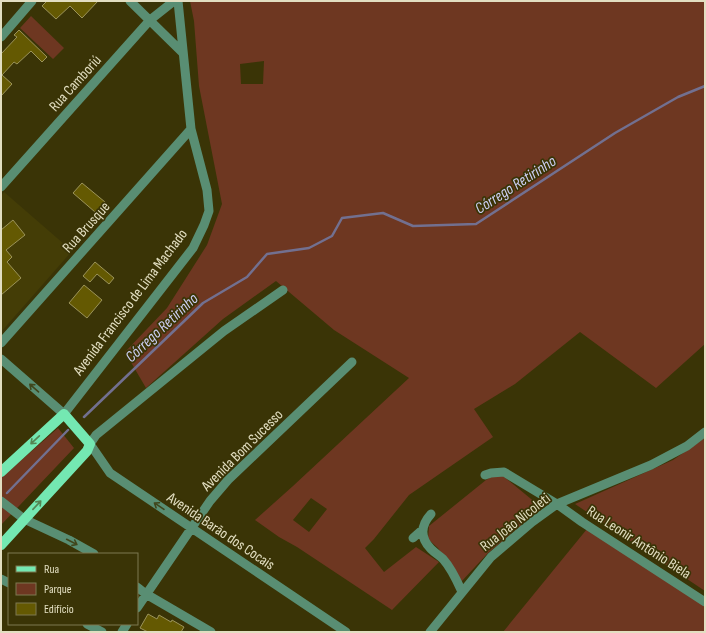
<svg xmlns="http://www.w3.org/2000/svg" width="706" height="633" font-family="'Sofia Sans Condensed',sans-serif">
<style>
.built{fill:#443d06}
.green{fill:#6e3721;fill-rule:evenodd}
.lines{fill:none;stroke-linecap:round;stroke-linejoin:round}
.stream{stroke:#727090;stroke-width:2.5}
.building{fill:#645902;stroke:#9b9359}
.minor{stroke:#598e73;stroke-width:9}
.major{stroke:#74e8b2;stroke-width:10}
.oneway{stroke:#40461c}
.oneway2{stroke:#548553}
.labels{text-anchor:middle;stroke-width:3.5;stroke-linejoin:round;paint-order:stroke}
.street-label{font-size:15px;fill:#e2dec1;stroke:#3a3406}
.water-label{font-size:16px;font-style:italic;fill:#cccff3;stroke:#3a3406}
</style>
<rect width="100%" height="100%" fill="#3a3406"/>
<path class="built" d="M4,192L72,251L1,332V196Z"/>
<path class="green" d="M190,1H705V344L656,388L580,332L515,384L474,409L493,437L409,495L374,539L365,548L384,572L416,547L439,562L392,610L297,547L279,537L255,520L293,486L409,378L334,330L276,281L223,319L146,388L125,352L167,308L207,245L222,204L199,86L194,21ZM264,61L263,84H241L240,64ZM311,498L327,509L309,532L293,520Z
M31,16L64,48L53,59L20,28Z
M58,428L74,448L1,525V478Z
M705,438V591L575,504L673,460Z
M493,476H503L542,508L488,553L461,582L438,548L428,539L429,526L486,480Z
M587,529L705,606V632H503Z"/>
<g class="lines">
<path class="stream" d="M84,417L203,303L247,277L267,254L309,248L332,236L342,218L383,213L413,226L476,224L615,133L678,97L705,86
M7,493L68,430"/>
</g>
<path class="building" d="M47,1H98L82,18L70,6L56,19L42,6Z
M19,30L47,57L42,62L31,51L17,64L14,62L2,75L12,84L1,96V54L17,37L14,35Z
M82,183L105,202L104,204L107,207L101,215L96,211L95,212L73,193Z
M13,220L25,235L6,250L12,257L7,262L21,278L1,295V230Z
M95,262L114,278L109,284L97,274L90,282L83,276Z
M84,285L102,300L87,318L69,303Z
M148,614L157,619L159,615L171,622L172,620L184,627L181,632H148L140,628Z"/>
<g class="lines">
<path class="minor" d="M130,1L183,53
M1,37L32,1
M1,187L150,20L174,1
M283,290L224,331L96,435L90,444L110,473L346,632
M1,343L191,129
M1,359L64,414L193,248L204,225L209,211L207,190L191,129L178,1
M485,475L491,473L504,472L557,504L582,522L705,602
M1,501L24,519L69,540L94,554
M431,514C420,526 420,538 431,549C435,553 440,556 443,559C452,569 457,581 462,592
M413,538L422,530
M1,579L9,583
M137,587L146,594L211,632
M137,608L210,501L228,480L352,362
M87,624L102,632
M122,632L127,624
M430,632L491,557L532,522L557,504L651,465L687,446L705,432"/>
<path class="major" d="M1,472L64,414L90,444L87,451L1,545"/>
</g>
<defs><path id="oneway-shaft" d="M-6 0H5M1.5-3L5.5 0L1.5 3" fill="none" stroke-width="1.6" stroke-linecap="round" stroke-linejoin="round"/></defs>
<g class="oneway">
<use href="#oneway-shaft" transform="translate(34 388) rotate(-139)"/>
<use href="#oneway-shaft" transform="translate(159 506) rotate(-146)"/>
<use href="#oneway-shaft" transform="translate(72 542) rotate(27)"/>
</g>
<g class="oneway2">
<use href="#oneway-shaft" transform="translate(35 440) rotate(137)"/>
<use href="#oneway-shaft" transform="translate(37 505) rotate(-47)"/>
</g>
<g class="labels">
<g class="street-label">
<text transform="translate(75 83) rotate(-48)" y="5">Rua Camboriú</text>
<text transform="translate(86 227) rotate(-48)" y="5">Rua Brusque</text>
<text transform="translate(130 302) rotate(-53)" y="5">Avenida Francisco de Lima Machado</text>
<text transform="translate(242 450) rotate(-45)" y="5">Avenida Bom Sucesso</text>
<text transform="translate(515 522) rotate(-38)" y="5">Rua João Nicoleti</text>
<text transform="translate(221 531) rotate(34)" y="5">Avenida Barão dos Cocais</text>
<text transform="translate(639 542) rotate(33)" y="5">Rua Leonir Antônio Biela</text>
</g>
<g class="water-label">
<text transform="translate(515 184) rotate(-33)" y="6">Córrego Retirinho</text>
<text transform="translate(161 327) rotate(-43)" y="6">Córrego Retirinho</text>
</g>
</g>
<rect width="706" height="633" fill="none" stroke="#e2dec1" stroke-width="4"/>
<rect x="8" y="553" width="130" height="72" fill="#3a3406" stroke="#7d7851"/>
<rect x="16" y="566" width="20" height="6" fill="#74e8b2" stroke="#7d7851"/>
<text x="44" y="573" font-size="12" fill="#e2dec1">Rua</text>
<rect x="16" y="583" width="20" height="12" fill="#6e3721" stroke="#7d7851"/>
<text x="44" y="593" font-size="12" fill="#e2dec1">Parque</text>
<rect x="16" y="603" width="20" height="12" fill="#645902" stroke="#7d7851"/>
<text x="44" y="613" font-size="12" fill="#e2dec1">Edifício</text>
</svg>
